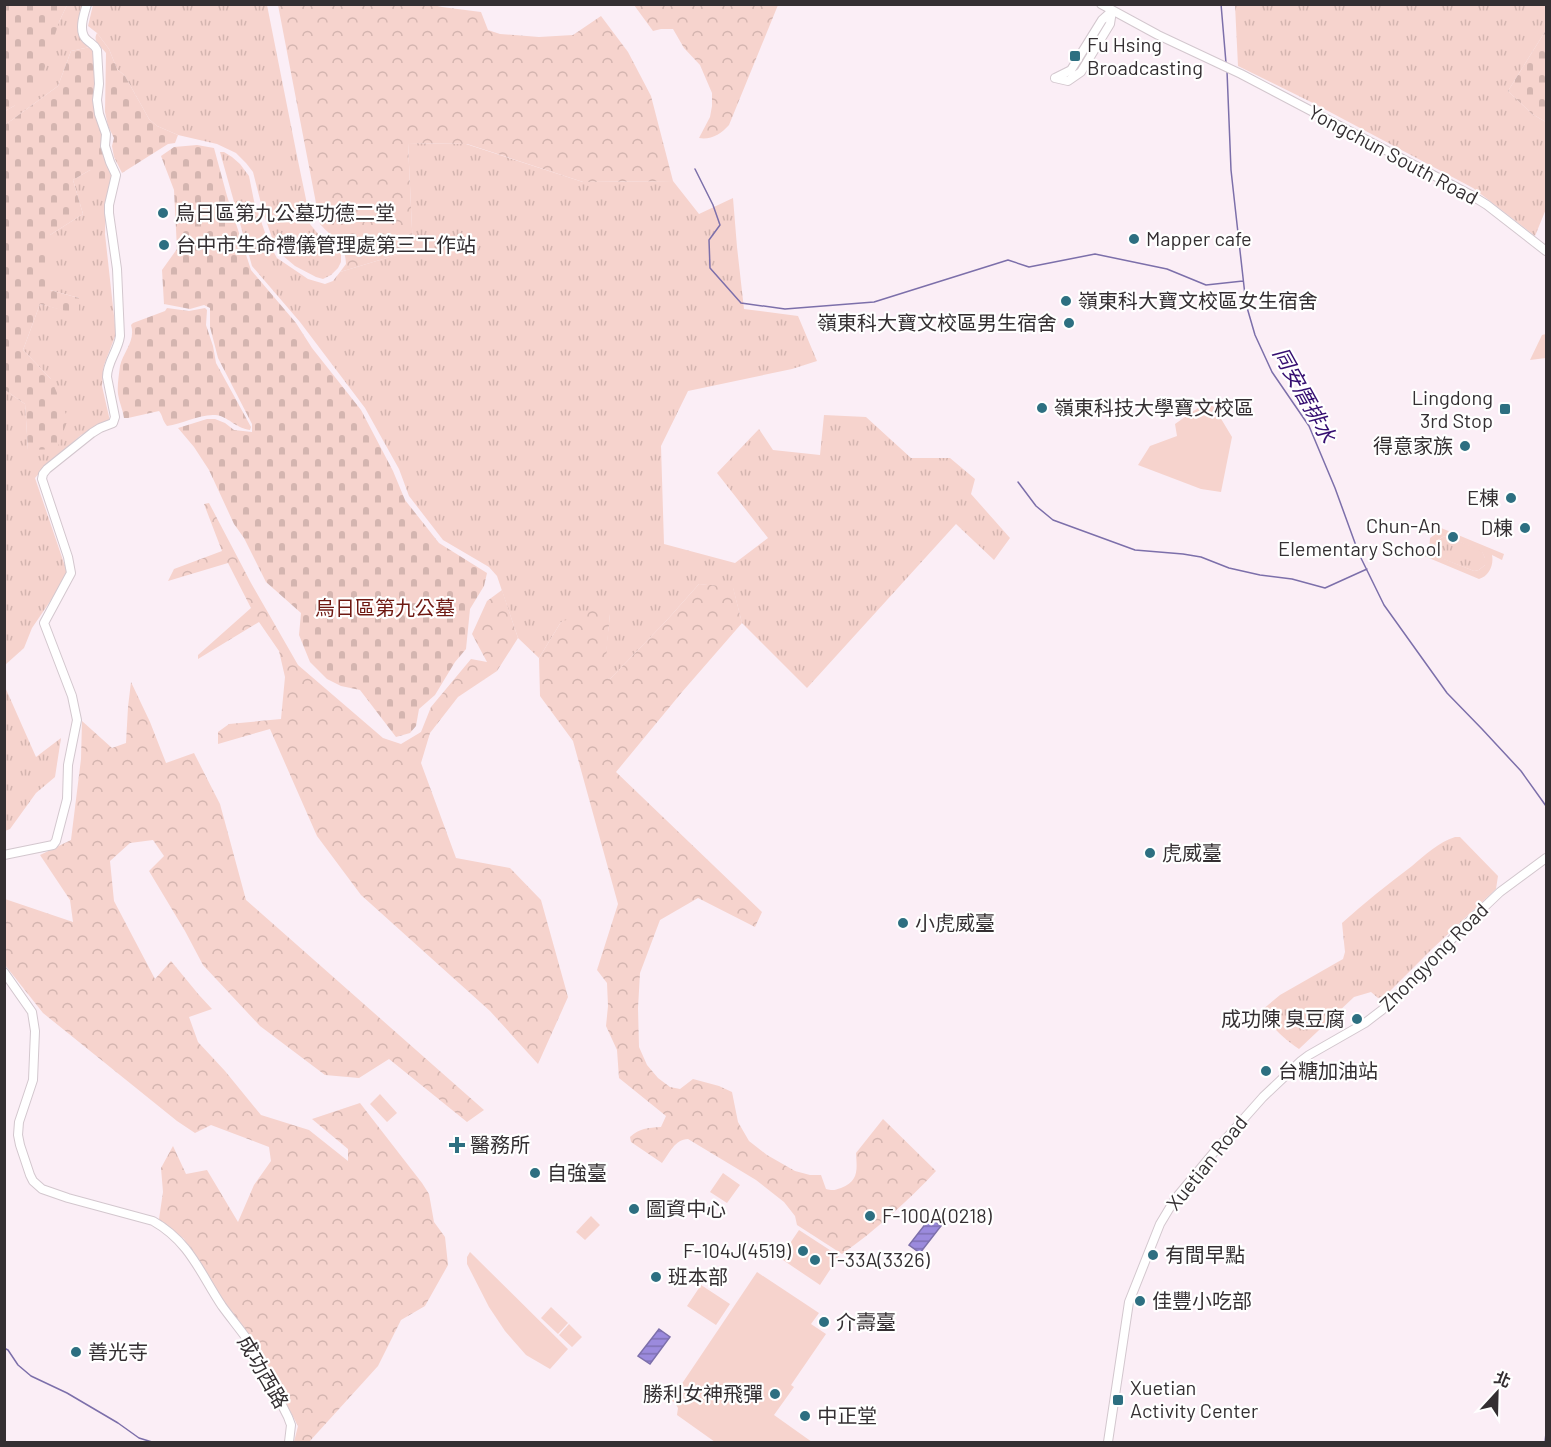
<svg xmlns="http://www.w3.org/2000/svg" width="1551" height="1447" font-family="Barlow,'Noto Sans TC',sans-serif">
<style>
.grass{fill:url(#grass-tufts)}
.forest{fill:url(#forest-crowns)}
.cemetery{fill:url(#cemetery-stones)}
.park{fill:#f6d3cd;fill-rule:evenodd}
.water{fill:url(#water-rules);stroke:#7c6faa;stroke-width:1.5}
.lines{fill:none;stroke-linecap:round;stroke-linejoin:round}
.stream{stroke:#7c6faa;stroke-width:1.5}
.secondary-casing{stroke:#d3c7ce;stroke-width:10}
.secondary{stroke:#fff;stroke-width:8}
.poi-dot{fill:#2d6f81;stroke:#fff;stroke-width:2}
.labels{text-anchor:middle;stroke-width:4.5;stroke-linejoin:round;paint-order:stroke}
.poi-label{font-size:20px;fill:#342f32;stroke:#fff;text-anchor:start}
.street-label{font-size:20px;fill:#342f32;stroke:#fff}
.park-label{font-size:20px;fill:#6f1912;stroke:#fff}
.water-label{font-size:21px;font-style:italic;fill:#350e71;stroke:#fff}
</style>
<defs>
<pattern id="grass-tufts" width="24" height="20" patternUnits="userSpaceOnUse" patternTransform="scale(1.5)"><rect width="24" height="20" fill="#f6d3cd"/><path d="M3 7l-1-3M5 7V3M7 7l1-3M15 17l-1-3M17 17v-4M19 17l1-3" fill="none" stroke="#d4b5b0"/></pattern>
<pattern id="forest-crowns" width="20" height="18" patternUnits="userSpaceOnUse" patternTransform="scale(1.5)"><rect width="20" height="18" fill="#f6d3cd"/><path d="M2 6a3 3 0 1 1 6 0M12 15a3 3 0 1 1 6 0" fill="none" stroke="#d4b5b0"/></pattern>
<pattern id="cemetery-stones" width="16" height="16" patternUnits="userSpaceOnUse" patternTransform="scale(1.5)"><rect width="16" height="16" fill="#f6d3cd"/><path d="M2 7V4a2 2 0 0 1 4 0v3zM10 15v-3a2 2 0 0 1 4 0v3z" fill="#d4b5b0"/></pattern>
<pattern id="water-rules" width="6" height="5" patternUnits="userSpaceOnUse" patternTransform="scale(1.5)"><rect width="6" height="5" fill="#9b8add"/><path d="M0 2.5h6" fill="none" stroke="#7f71b4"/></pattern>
</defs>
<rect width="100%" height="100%" fill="#fbeef6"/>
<path class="grass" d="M67,5H87L84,41L86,45L90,47L71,51L58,86L5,125V111L14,106L59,22Z
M93,5H267L297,156L308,209L310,224L323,240L341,254V262L338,268L331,275L323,279L316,277L295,266L282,255L274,243L264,215L253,172L246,163L236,153L217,144L178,135L157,126L149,119L125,76L117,69L109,49L97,33L88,26Z
M1235,5H1546V30L1508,91L1532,114L1546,122V209L1535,236L1473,188L1313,103L1238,66Z
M408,143L466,144L583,182L673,181L699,214L733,198L737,247L744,309L798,316L817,361L792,369L688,391L661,446L664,544L735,563L768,538L717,473L759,429L773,450L820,455L824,415L866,417L911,458H950L975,479L971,494L1010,538L994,560L956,524L807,688L742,623L733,588L699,584L667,620L610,679L603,678L610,614L561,622L539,658L518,638L497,576L489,567L443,540L409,496L399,469L365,408L300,322L252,266L220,152H224L232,157L240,164L249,176L254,201L269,244L277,258L308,279L325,284L333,281L340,272L413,250Z
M90,170L112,177L106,198L105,234L116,334L104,365L102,386L110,421L81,435L43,469L35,478L68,575L32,628L24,648L5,665V390L25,404L28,450L51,379L23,350L40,304L79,314V298L50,290V235L83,214L73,180Z
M1446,536L1482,551L1485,558V565L1479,570L1474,571L1438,557C1432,548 1435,539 1446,536Z
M5,687L36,757L61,738L55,777L36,793L10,829L5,831Z
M1455,837H1460L1498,876L1496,889L1432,949L1385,996L1378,998L1371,992L1354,997L1299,1049C1284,1039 1270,1026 1262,1010L1280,995L1343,959L1345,952L1342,923C1364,903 1388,884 1412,866C1425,855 1439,842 1455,837Z"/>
<path class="forest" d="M278,5H433L442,7L481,12L488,30L500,34L539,37L573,35L601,16L628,52L651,96L673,181L583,182L467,144L408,143L413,250L340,272L346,264C345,242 333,239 320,224Z
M634,5H778L729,125C721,134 711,140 699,138L710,117L712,106V93L700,65L684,48L673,29H661L653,31Z
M209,503L251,583L298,665L383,738L401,744L421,732L431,707L471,659L487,662L472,634L487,601L502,590L518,638L497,671L458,697L430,733L421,763L456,858L510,868L541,900L568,997L538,1064L490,1011L361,895L317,836L270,729L218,744V732L229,724L281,719L285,677L279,651L259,622L198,659V655L251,608L228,563L168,581L174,569L222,551L204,504Z
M699,584L733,587L742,623L682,692L616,772L762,912L755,927L698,898L660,920L640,973L638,1008L639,1047L647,1065L658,1078L670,1087L680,1089L693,1079L719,1086L732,1092L738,1122L749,1141L767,1155L795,1171L810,1175H821L826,1189C833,1191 835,1190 841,1188C859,1181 857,1170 856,1153L883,1119L936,1171C908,1201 876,1230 842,1254L797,1225L795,1216L784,1202L756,1180L688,1139C675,1139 669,1154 662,1163L631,1142L630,1137C640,1128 647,1128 661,1127L666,1116L619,1078L617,1050L606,1026L608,1006L607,983L597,970L618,904L573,741L540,696L539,658L561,622L600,607L610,614L604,677L610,679L667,620Z
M131,682L150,722L166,763L194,753L220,804L246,900L484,1110L467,1122L389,1059L359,1078L325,1075L260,1026L203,965L185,931L149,871L164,856L153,840L130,843L110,861L114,901L155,979L171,961L199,995L212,1009L189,1017L198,1042L225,1071L261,1115L309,1130L348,1161V1149L312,1119L360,1103L422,1183L429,1194L434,1222L445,1237L448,1265L425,1306L401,1320L378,1366L309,1442H294L298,1426L249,1334L220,1301L184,1239L159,1219L163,1192L161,1168L173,1146L186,1174L207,1170L238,1222L254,1185L271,1161L269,1147L211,1125L195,1133L177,1121L43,1013L5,965V899L73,922L70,900L40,855L71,840L81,759L82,721L112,748L126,743L128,707Z"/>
<path class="cemetery" d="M5,4L67,5L59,22L42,76L14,106L5,111Z
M1546,30V122L1532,114L1508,91Z
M97,33L109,49L117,69L125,76L149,119L157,126L178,135L175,143L168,144L122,173L114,157L112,146L114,138L108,126L105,112L106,53C101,46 92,42 97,33Z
M90,47L97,55L98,116L112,177L99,187L90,170L73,180L83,214L50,235V290L79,298V315L40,304L23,350L51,379L68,419L57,449L28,450L25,404L5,390V125L58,86L71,51Z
M197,145L214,148L227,196L251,270L296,323L312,348L361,410L393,471L405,500L439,543L487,573L484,586L470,609L466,649L455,662L435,695L419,709L416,726L410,733L396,737L360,690L341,686L327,679L310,662L299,635L301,613L266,582L244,538L234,524L209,470L194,447L178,428L207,419H215L225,423L234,430L252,432V424L218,358L210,327V308L204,305L190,309L164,304L162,270L177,249L174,190L161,156L174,147Z
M167,308L189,311L205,308L207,310L206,325L213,346L216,363L251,427L250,430C235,428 228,416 215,415C200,414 182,424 167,426C162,420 163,416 159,411L128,418H124C123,410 119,402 118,394C117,386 119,374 120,366C123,352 136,341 131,325L133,323L165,311Z"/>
<path class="park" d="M1546,334V358L1530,360L1542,335Z
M1205,403L1214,407L1232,437L1221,492L1201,489L1138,465L1150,446L1177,436L1175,424Z
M1429,523L1504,554L1502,560L1492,555C1494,565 1489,576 1479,579L1417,553L1419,549L1429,553L1430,538L1437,533L1427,529ZM1446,536L1482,552L1485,558V565L1479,570L1474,571L1439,557C1432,548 1435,539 1446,536Z
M380,1094L397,1113L387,1122L370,1104Z
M723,1173L740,1185L727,1203L710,1192Z
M591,1216L600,1225L585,1240L576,1232Z
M799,1230L839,1256L820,1285L780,1258Z
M470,1252L568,1349L550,1369L526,1355L505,1331L489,1307L467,1264V1257Z
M757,1272L819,1313L811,1324L826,1334L791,1385L794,1387L774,1415L812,1442H715L677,1415L678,1408L675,1403L671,1400Z
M701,1285L730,1304L716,1325L687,1306Z
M551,1307L568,1323L558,1334L541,1318Z
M569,1324L582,1337L572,1347L559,1335Z"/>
<path class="water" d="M930,1218L941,1226L920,1253L909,1245Z
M659,1329L670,1337L650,1364L638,1356Z"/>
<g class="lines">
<path class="stream" d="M1221,4L1226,63
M1227,71L1231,170L1238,233L1246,304L1255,335L1272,372L1309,426L1335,488L1359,554L1384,605L1447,693L1482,729L1521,771L1546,806
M695,169L713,205L720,225L709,240L710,268L741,303L785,309L874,302L1008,260L1029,267L1095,254L1167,269L1206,285L1243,281
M1018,482L1036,506L1053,520L1135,550L1183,554L1201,557L1229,568L1260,575L1292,579L1325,588L1367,569
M4,1348L8,1350L18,1365L31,1376L67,1393L118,1423L139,1438L152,1442
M1545,1442L1546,1433"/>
<g class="secondary-casing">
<path id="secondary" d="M1101,4L1158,35L1241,74L1471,195L1487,205L1546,251
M1055,78L1068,81L1081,72L1110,24L1112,11
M1055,78L1071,70L1102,20L1112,11
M4,855L53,845L56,841L67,799L68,765L77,720L72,696L44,623L71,573L68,557L42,479L43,474L47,469L92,433L100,428L113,423L115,417L107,377C107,362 118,351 120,336L117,269L109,213V205L116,175L110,162L105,146L106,134L99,114L97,100L99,84L97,50C94,44 91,44 86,39C78,31 84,14 87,4
M4,972L32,1012L35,1031L33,1080L19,1122L18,1135L20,1145L30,1175L33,1181L42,1189L68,1198L153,1221C190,1242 200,1273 222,1306C230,1317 239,1328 247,1339C262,1362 275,1392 288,1417L291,1425L289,1442
M1108,1442L1129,1302L1160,1224L1175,1199L1215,1151L1263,1097L1301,1061L1309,1055L1365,1023L1382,1010L1433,961L1458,932L1500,892L1546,858"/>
</g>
<use href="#secondary" class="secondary"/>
</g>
<g class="poi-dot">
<rect x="1069" y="50" width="12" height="12" rx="3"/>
<circle cx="163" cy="213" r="6"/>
<circle cx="1134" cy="239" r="6"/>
<circle cx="164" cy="245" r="6"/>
<circle cx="1066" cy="301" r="6"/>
<circle cx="1069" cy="323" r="6"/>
<circle cx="1042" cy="408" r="6"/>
<rect x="1499" y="403" width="12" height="12" rx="3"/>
<circle cx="1465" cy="446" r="6"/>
<circle cx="1511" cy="498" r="6"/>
<circle cx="1525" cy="528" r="6"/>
<circle cx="1453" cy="537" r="6"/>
<circle cx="1150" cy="853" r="6"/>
<circle cx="903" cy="923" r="6"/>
<circle cx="1357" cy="1019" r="6"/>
<circle cx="1266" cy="1071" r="6"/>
<path d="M454 1136h6v6h6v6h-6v6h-6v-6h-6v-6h6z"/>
<circle cx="535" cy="1173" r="6"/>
<circle cx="634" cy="1209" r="6"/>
<circle cx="870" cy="1216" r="6"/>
<circle cx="803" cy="1251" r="6"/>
<circle cx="1153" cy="1255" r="6"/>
<circle cx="815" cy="1260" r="6"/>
<circle cx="656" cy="1277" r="6"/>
<circle cx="1140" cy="1301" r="6"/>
<circle cx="824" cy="1322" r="6"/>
<circle cx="76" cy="1352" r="6"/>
<circle cx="775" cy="1394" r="6"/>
<rect x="1112" y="1394" width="12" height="12" rx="3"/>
<circle cx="805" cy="1416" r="6"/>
</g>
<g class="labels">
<g class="poi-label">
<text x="1087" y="52">Fu Hsing<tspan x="1087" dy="23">Broadcasting</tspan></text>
<text x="175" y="220">烏日區第九公墓功德二堂</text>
<text x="1146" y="246">Mapper cafe</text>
<text x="176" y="252">台中市生命禮儀管理處第三工作站</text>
<text x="1078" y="308">嶺東科大寶文校區女生宿舍</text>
<text x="1057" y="330" text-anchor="end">嶺東科大寶文校區男生宿舍</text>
<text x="1493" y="405" text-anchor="end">Lingdong<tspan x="1493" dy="23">3rd Stop</tspan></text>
<text x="1054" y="415">嶺東科技大學寶文校區</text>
<text x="1453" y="453" text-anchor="end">得意家族</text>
<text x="1499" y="505" text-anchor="end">E棟</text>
<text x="1441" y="533" text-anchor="end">Chun-An<tspan x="1441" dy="23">Elementary School</tspan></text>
<text x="1513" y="535" text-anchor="end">D棟</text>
<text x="1162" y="860">虎威臺</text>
<text x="915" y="930">小虎威臺</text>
<text x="1345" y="1026" text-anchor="end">成功陳 臭豆腐</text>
<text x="1278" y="1078">台糖加油站</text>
<text x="470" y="1152">醫務所</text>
<text x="547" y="1180">自強臺</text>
<text x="646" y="1216">圖資中心</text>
<text x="882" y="1223">F-100A(0218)</text>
<text x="791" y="1258" text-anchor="end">F-104J(4519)</text>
<text x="1165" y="1262">有間早點</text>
<text x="827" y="1267">T-33A(3326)</text>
<text x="668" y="1284">班本部</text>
<text x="1152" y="1308">佳豐小吃部</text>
<text x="836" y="1329">介壽臺</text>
<text x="88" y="1359">善光寺</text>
<text x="1130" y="1395">Xuetian<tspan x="1130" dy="23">Activity Center</tspan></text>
<text x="763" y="1401" text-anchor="end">勝利女神飛彈</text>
<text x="817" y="1423">中正堂</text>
</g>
<g class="street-label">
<text transform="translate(1393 155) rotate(28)" y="7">Yongchun South Road</text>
<text transform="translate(1434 957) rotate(-45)" y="7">Zhongyong Road</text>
<text transform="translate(1207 1163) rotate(-51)" y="7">Xuetian Road</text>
<text transform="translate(263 1372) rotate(60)" y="7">成功西路</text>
</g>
<g class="park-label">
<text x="385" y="615">烏日區第九公墓</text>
</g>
<g class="water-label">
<text transform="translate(1304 395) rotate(61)" y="7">同安厝排水</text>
</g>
</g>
<rect width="1551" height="1447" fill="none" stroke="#342f32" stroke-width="12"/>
<g transform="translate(1497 1393) rotate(22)" stroke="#ffffff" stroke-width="4.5" paint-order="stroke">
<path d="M0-4.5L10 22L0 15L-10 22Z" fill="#342f32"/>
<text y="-9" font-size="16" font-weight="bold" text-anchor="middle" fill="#342f32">北</text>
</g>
</svg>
